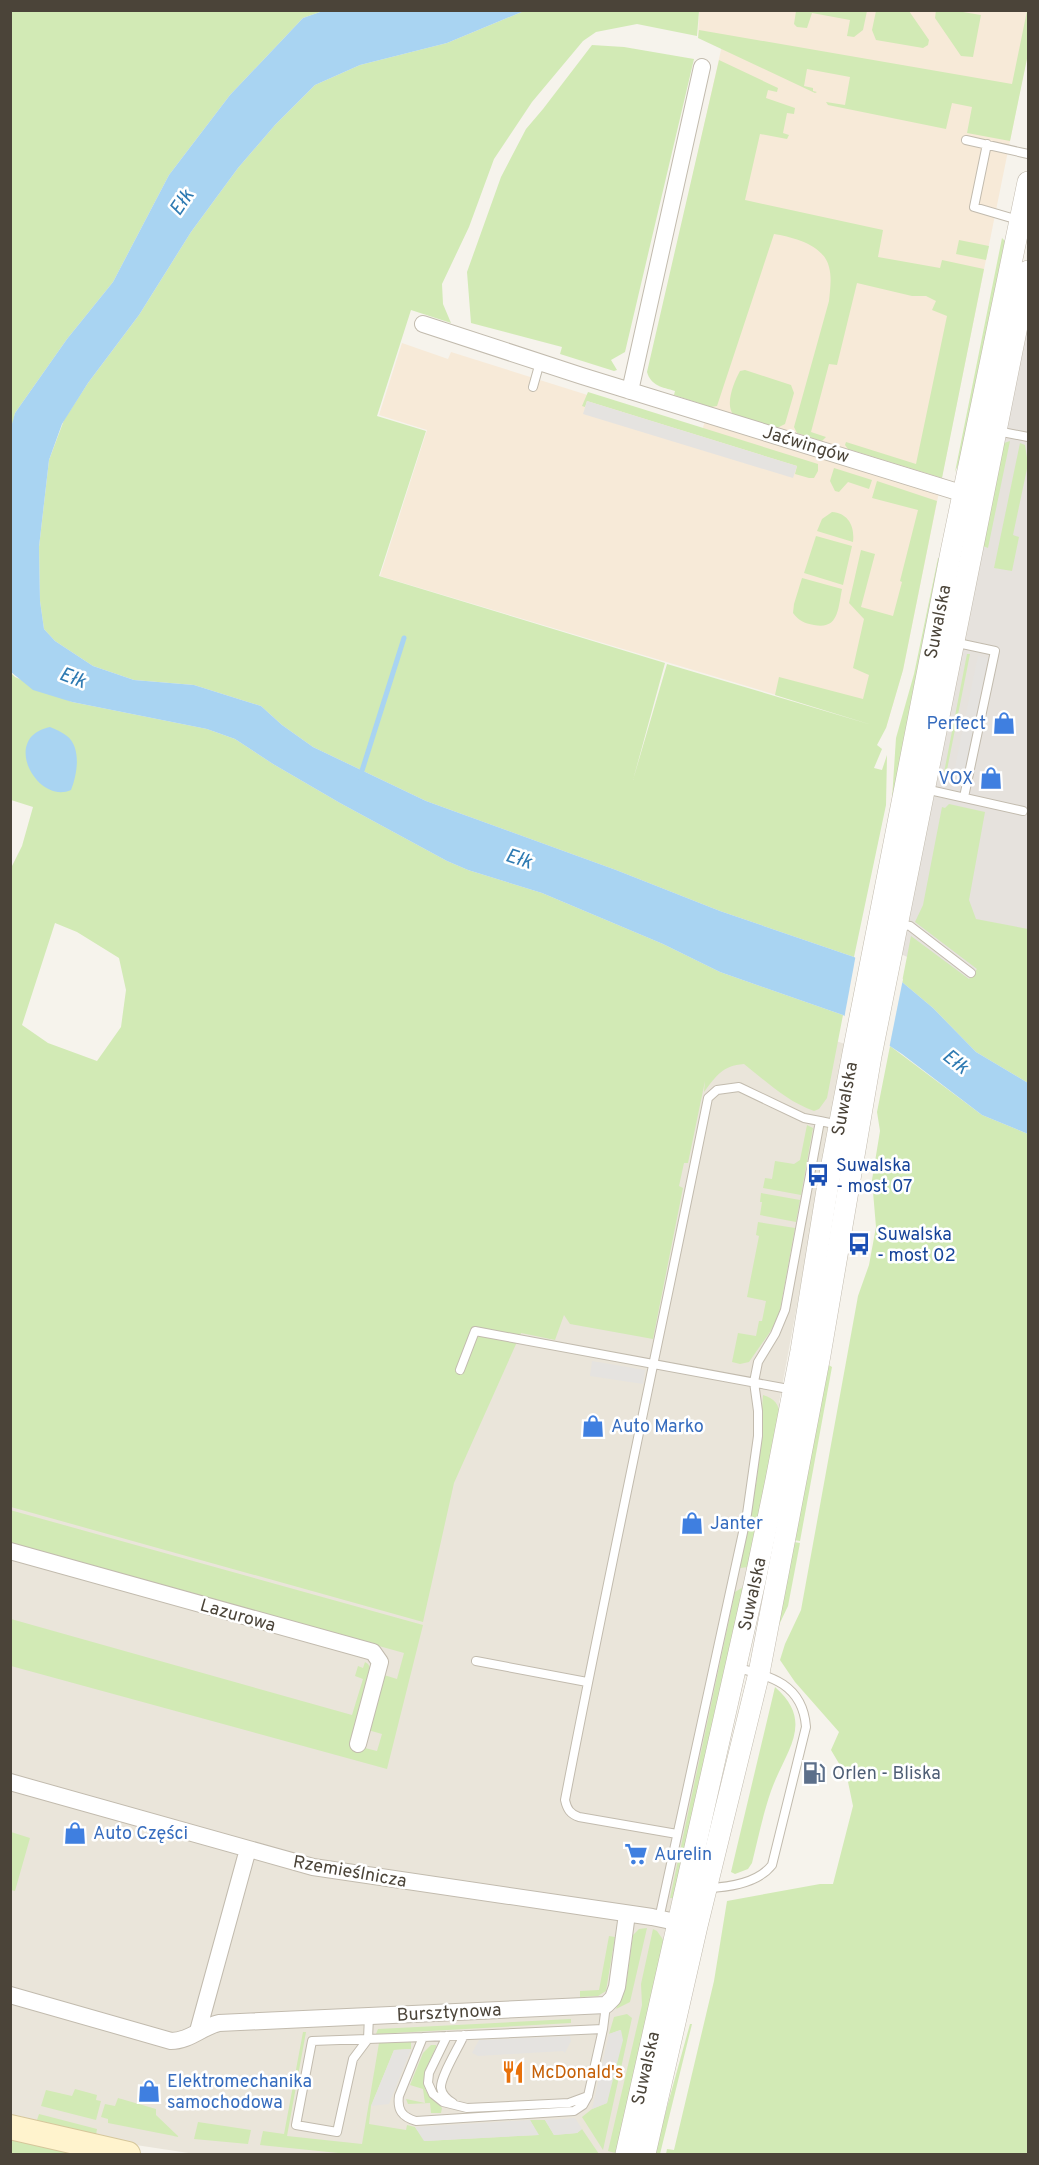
<svg xmlns="http://www.w3.org/2000/svg" width="1039" height="2165" font-family="Overpass,sans-serif">
<style>
.residential{fill:#eae5da}
.commercial{fill:#f7ead8}
.industrial{fill:#e6e2dd}
.green{fill:#d2eab5;fill-rule:evenodd}
.parking{fill:#e5e3e0}
.water{fill:#a9d4f2}
.pier{fill:#f6f3ec}
.lines{fill:none;stroke-linecap:round;stroke-linejoin:round}
.stream{stroke:#a9d4f2;stroke-width:5}
.service-casing{stroke:#c2bbae;stroke-width:10}
.minor-casing{stroke:#c2bbae;stroke-width:18}
.tertiary-casing{stroke:#c2bbae;stroke-width:22}
.secondary-casing{stroke:#d6c79b;stroke-width:26}
.service{stroke:#fff;stroke-width:8}
.minor{stroke:#fff;stroke-width:16}
.tertiary{stroke:#fff;stroke-width:21}
.secondary{stroke:#fff3cd;stroke-width:24}
.labels{text-anchor:middle;stroke-width:5;stroke-linejoin:round;paint-order:stroke}
.street-label{font-size:18px;fill:#4b4439;stroke:#fff}
.shop-label{font-size:18px;fill:#366cbe;stroke:#fff;text-anchor:start}
.transit-label{font-size:18px;fill:#164399;stroke:#fff;text-anchor:start}
.service-label{font-size:18px;fill:#4e5e75;stroke:#fff;text-anchor:start}
.food-label{font-size:18px;fill:#c56008;stroke:#fff;text-anchor:start}
.water-label{font-size:20px;font-style:italic;fill:#2e7ab2;stroke:#fff}
</style>
<rect width="100%" height="100%" fill="#f6f3ec"/>
<path class="residential" d="M546,945L845,1044L779,1403L781,1409L621,2154H195L136,2145L11,2114L10,1480Z"/>
<path class="commercial" d="M699,11H1028V52L903,670L886,728L380,576L427,430L379,415L402,343L448,359L451,352L702,431L712,397L688,197L723,41L698,36Z"/>
<path class="industrial" d="M1028,320V1016L901,954Z"/>
<path class="green" d="M936,10L957,11L981,15L973,57L961,56L935,18Z
M11,11H323L303,18L230,95L169,175L113,282L67,339L15,413L11,431Z
M524,11H699L697,36L637,24L596,32L583,41L532,102L494,159L469,227L442,284L443,304L451,323L411,310L377,416L426,431L379,576L665,663L633,780L667,664L872,725L775,695L779,677L863,699L869,675L853,668L864,619L849,603L861,550L875,554L861,607L893,616L902,582L900,581L918,510L872,498L877,481L937,501L903,670L886,728L877,745L882,749L874,768L882,770L887,755L886,805L854,957L720,911L616,870L426,801L313,747L282,725L261,706L194,685L134,680L93,666L55,641L44,629L40,601L39,547L49,460L64,420L88,383L139,315L191,232L238,168L275,125L315,85L360,65L447,43Z
M796,11V10L867,11L863,30L854,37L847,36L850,20L812,13L807,28L797,27L794,24Z
M876,11H909L929,40L928,45L923,48L876,40L872,30Z
M1027,11L1028,54L1010,141L967,133L972,107L952,103L946,129L828,105L826,102L845,105L850,77L807,69L804,86L813,88V91L817,92L815,93L698,38L699,30L1012,84Z
M592,45L624,47L694,59L625,352L611,360L617,370L614,371L560,354L562,347L471,323L467,272L501,177L526,129L543,109Z
M719,60L778,88L777,92L768,90L766,98L795,108L794,114L787,113L783,133L789,135L787,139L760,134L745,200L883,230L878,257L940,268L942,260L984,269L942,478L848,449L845,445L846,442L916,464L947,316L932,310L936,301L926,296H912L857,283L837,365L829,364L811,432L826,437L822,441L797,433L794,427L829,301C830,290 832,278 829,267C824,245 793,237 774,234L717,406L711,407L674,395L675,391C662,387 651,386 647,372Z
M1002,238L1005,241L959,463L955,472Z
M959,240L989,246L986,260L956,254Z
M745,370L791,385L794,393L785,424L777,428L733,414C725,404 734,382 740,371Z
M588,392L818,464V471L814,478H809L795,474L797,466L587,401L585,407L582,406Z
M1010,441L988,548L983,546L1004,443Z
M1020,443L1025,445L1028,464L1013,535L1019,537L1012,571L994,568Z
M834,468L872,480L869,489L848,482L839,492L835,491L830,481Z
M832,512C848,513 855,526 853,542L817,531L822,519Z
M816,536L852,546L843,585L804,573Z
M938,558L941,559L892,799L896,738L914,674Z
M802,578L842,589C838,608 839,630 814,625C804,623 799,621 793,613L794,604Z
M967,654H970L944,785L942,783Z
M10,672L15,677L72,702L207,729L235,739L273,764L340,803L447,861L468,870L542,893L663,944L720,972L843,1015L827,1098L819,1109L814,1111C786,1101 767,1082 744,1064C722,1066 717,1075 704,1092L705,1081L688,1163H684L679,1186L683,1188L653,1339L570,1324L564,1315L555,1340L521,1333L454,1483L423,1622L11,1507L10,870L22,846L33,807L11,800ZM55,923L77,932L119,958L126,990L121,1027L97,1061L48,1043L22,1025Z
M949,804L985,812L969,900L976,919L1028,929V1083L976,1052L933,1008L902,982L911,936L969,979L977,969L915,922L923,905L942,807L945,808Z
M890,1046L982,1115L1028,1134V2154H666L667,2149L674,2150L714,1981L727,1901L820,1884H833L853,1806L847,1777L831,1750L839,1732L795,1682L780,1660L785,1644L801,1610L858,1296L869,1265L876,1227L872,1180L880,1131L877,1112Z
M807,1125L813,1128L801,1195L763,1188L765,1178L772,1179L775,1161L794,1164L800,1160Z
M761,1193L800,1200L796,1222L760,1215L762,1202H760Z
M758,1222L795,1228L779,1315L770,1332L749,1362L740,1364L732,1362L738,1333L756,1336L759,1321H762L766,1301L747,1297L759,1236L756,1235Z
M827,1364L832,1367L800,1541L794,1540Z
M763,1395C775,1399 779,1404 780,1416L748,1567L740,1568L757,1479Z
M10,1510L423,1625L387,1769L11,1666V1619L352,1715L363,1679L355,1676L358,1666L363,1668L365,1662L368,1664L372,1671L353,1745L377,1751L382,1734L368,1730L384,1675L397,1679L404,1653L11,1543Z
M794,1542L800,1543L788,1606L778,1627Z
M743,1587L728,1668L673,1898H670L735,1592Z
M775,1687C816,1723 785,1751 771,1791C763,1814 758,1839 752,1863L748,1869L735,1874L731,1872Z
M11,1832L30,1838L15,1891L11,1890Z
M647,1928L630,2002L616,2009L626,1986L633,1935L639,1929Z
M653,1929L657,1931L664,1941L619,2154L608,2151L642,2005L641,1984Z
M609,1936L615,1937L606,1991L598,1996L580,1997V1991L599,1990Z
M627,2014L632,2018L603,2150L582,2117L592,2109L607,2103L620,2030L609,2034L614,2017Z
M571,2019V2023L376,2034L378,2029Z
M690,2024H692L660,2154H654Z
M303,2032H306L287,2136L362,2144L379,2043L411,2042V2049L394,2050L371,2106L369,2124L406,2130L407,2125L415,2127L425,2141L538,2135L530,2120H545L554,2135L577,2133L582,2129L599,2154H348L260,2145L263,2131L284,2134Z
M431,2045H436V2047C430,2062 417,2079 428,2094C432,2100 438,2103 442,2108L441,2113H431L430,2103L408,2104L406,2099L425,2103L423,2089L410,2085L423,2053Z
M75,2089L97,2095L96,2100L101,2101L96,2120L41,2106L46,2090L72,2096Z
M118,2098L156,2109V2115L179,2137L108,2123V2119L101,2117L105,2104L115,2106Z
M39,2114L97,2129L96,2135L37,2120Z
M198,2122L251,2130L248,2144L194,2139Z
M10,2139L73,2154H11Z"/>
<path class="parking" d="M587,401L797,466L793,478L583,414Z
M978,656L988,658L963,779L953,777Z
M592,1361L645,1370L643,1384L590,1376Z
M621,2030L623,2040L607,2103L592,2109L609,2034Z
M570,2036L571,2041L565,2053L563,2051L478,2056L472,2053L479,2040Z
M411,2049L389,2104L371,2106L394,2050Z
M575,2118L582,2129L577,2133L554,2135L545,2120Z
M530,2120L539,2135L424,2141L415,2127Z"/>
<path class="water" d="M323,11H524L447,43L360,65L315,85L275,125L238,168L191,232L139,315L88,383L62,424L49,460L39,547L40,601L44,629L55,641L93,666L134,680L194,685L261,706L282,725L313,747L426,801L616,870L720,911L854,957L902,982L933,1008L976,1052L1028,1083V1134L982,1115L902,1054L843,1015L720,972L663,944L542,893L468,870L447,861L340,803L273,764L235,739L207,729L72,702L33,690L11,672L10,431L15,413L67,339L113,282L169,175L230,95L303,18Z
M50,727C55,729 62,732 67,736C82,748 77,775 71,790C37,805 0,737 50,727Z"/>
<path class="pier" d="M856,954L903,979L889,1049L844,1019Z"/>
<g class="lines">
<path class="stream" d="M360,777L404,638"/>
<g class="service-casing">
<path id="service" d="M966,140L1028,154
M987,144L974,207L1018,220
M533,387L540,362
M997,431L1028,437
M953,642L995,651L964,797
M925,789L1023,811
M898,924L910,926L971,973
M460,1370L475,1331L794,1390
M476,1661L587,1682
M677,1834L579,1817C570,1814 567,1809 565,1800C610,1565 661,1332 708,1098L717,1090L739,1087L804,1118L820,1121
M708,1888C731,1887 758,1883 772,1865L806,1727C803,1685 771,1675 736,1668
M659,1919L747,1514L758,1436V1411L754,1382L758,1362L775,1334L785,1310L820,1121L839,1125
M369,2016L368,2039L353,2059L337,2132L296,2125L312,2041L423,2037
M603,2029L588,2096L583,2105L574,2111L416,2121C402,2117 397,2110 399,2096L423,2037Z
M603,2029L606,2005
M447,2036L429,2073L428,2083L433,2094L443,2102L467,2108L569,2103L588,2096
M453,2103C448,2100 442,2095 441,2088C440,2077 459,2047 464,2035"/>
</g>
<g class="minor-casing">
<path id="minor" d="M423,324L582,376L974,497
M630,391L702,67
M10,1551L373,1652L380,1662L358,1744
M10,1782L313,1867L652,1917L690,1925
M10,1995L171,2041C189,2041 202,2027 219,2023L606,2005L613,1998L617,1987L627,1914
M198,2031L248,1849"/>
</g>
<g class="tertiary-casing">
<g id="tertiary">
<path id="s1" d="M626,2154L755,1581L776,1480L801,1351L827,1190L854,1048L951,552L1028,182"/>
<path d="M645,2154L697,1926L759,1673L820,1355L871,1056L1028,271"/>
</g>
</g>
<g class="secondary-casing">
<path id="secondary" d="M10,2127L128,2154"/>
</g>
<use href="#service" class="service"/>
<use href="#minor" class="minor"/>
<use href="#tertiary" class="tertiary"/>
<use href="#secondary" class="secondary"/>
</g>
<defs>
<g id="shop-bare" transform="scale(1.8)"><path d="M-5-2.5h2.3a2.7 3.5 0 0 1 5.4 0H5L5.5 6h-11ZM-1.5-2.5h3a1.5 2.3 0 0 0-3 0Z" fill="#3f7fe0" stroke="#fff" stroke-width="2.5" paint-order="stroke"/></g>
<g id="bus-bare" transform="scale(1.8)"><path d="M-5-6H5V4H4V6H2V4H-2V6H-4V4H-5ZM-3.5-4V0h7V-4ZM-3.5 1.2v1.5H-2V1.2ZM2 1.2v1.5H3.5V1.2Z" fill="#1a4fb4" stroke="#fff" stroke-width="2.5" paint-order="stroke"/></g>
<g id="fuel-bare" transform="scale(1.8)"><path d="M-5.5-6h7V0h2V4h1.3V-2.5L3-4.5l.8-.8L6-3V5H2.5V1h-1V6h-7ZM-4.2-4.7v3.2H.2V-4.7Z" fill="#5c6f8a" stroke="#fff" stroke-width="2.5" paint-order="stroke"/></g>
<g id="supermarket-bare" transform="scale(1.8)"><path d="M-6-5.5h2.5l.6 2H6L4.5 2H-2.5L-4.4-4H-6ZM-1.5 3.2a1.3 1.3 0 1 0 .1 0ZM3 3.2a1.3 1.3 0 1 0 .1 0Z" fill="#3f7fe0" stroke="#fff" stroke-width="2.5" paint-order="stroke"/></g>
<g id="restaurant-bare" transform="scale(1.8)"><path d="M-5-6h1v4h1v-4h1v4h1v-4h1v5L-1.5 .5V6h-2V.5L-5-1ZM5-6V6H3V1.5H1.5Q1.5-4 5-6Z" fill="#e8710a" stroke="#fff" stroke-width="2.5" paint-order="stroke"/></g>
</defs>
<g fill-rule="evenodd">
<use href="#shop-bare" x="1004" y="723"/>
<use href="#shop-bare" x="991" y="778"/>
<use href="#bus-bare" x="818" y="1175"/>
<use href="#bus-bare" x="859" y="1244"/>
<use href="#shop-bare" x="593" y="1426"/>
<use href="#shop-bare" x="692" y="1523"/>
<use href="#fuel-bare" x="814" y="1773"/>
<use href="#shop-bare" x="75" y="1833"/>
<use href="#supermarket-bare" x="636" y="1854"/>
<use href="#restaurant-bare" x="513" y="2072"/>
<use href="#shop-bare" x="149" y="2091"/>
</g>
<g class="labels">
<g class="street-label">
<text transform="translate(806 444) rotate(17)" y="6">Jaćwingów</text>
<text dy="6" stroke="none"><textPath href="#s1" startOffset="1564">Suwalska</textPath></text>
<text dy="6" stroke="none"><textPath href="#s1" startOffset="1078">Suwalska</textPath></text>
<text dy="6" stroke="none"><textPath href="#s1" startOffset="574">Suwalska</textPath></text>
<text transform="translate(238 1615) rotate(16)" y="6">Lazurowa</text>
<text transform="translate(350 1871) rotate(10)" y="6">Rzemieślnicza</text>
<text transform="translate(449 2012) rotate(-3)" y="6">Bursztynowa</text>
<text dy="6" stroke="none"><textPath href="#s1" startOffset="88">Suwalska</textPath></text>
</g>
<g class="shop-label">
<text x="986" y="729" text-anchor="end">Perfect</text>
<text x="973" y="784" text-anchor="end">VOX</text>
<text x="611" y="1432">Auto Marko</text>
<text x="710" y="1529">Janter</text>
<text x="93" y="1839">Auto Części</text>
<text x="654" y="1860">Aurelin</text>
<text x="167" y="2087">Elektromechanika<tspan x="167" dy="21">samochodowa</tspan></text>
</g>
<g class="transit-label">
<text x="836" y="1171">Suwalska<tspan x="836" dy="21">- most 07</tspan></text>
<text x="877" y="1240">Suwalska<tspan x="877" dy="21">- most 02</tspan></text>
</g>
<g class="service-label">
<text x="832" y="1779">Orlen - Bliska</text>
</g>
<g class="food-label">
<text x="531" y="2078">McDonald's</text>
</g>
<g class="water-label">
<text transform="translate(181 202) rotate(-56)" y="7">Ełk</text>
<text transform="translate(73 677) rotate(21)" y="7">Ełk</text>
<text transform="translate(519 858) rotate(18)" y="7">Ełk</text>
<text transform="translate(956 1061) rotate(39)" y="7">Ełk</text>
</g>
</g>
<rect width="1039" height="2165" fill="none" stroke="#4b4439" stroke-width="24"/>
</svg>
